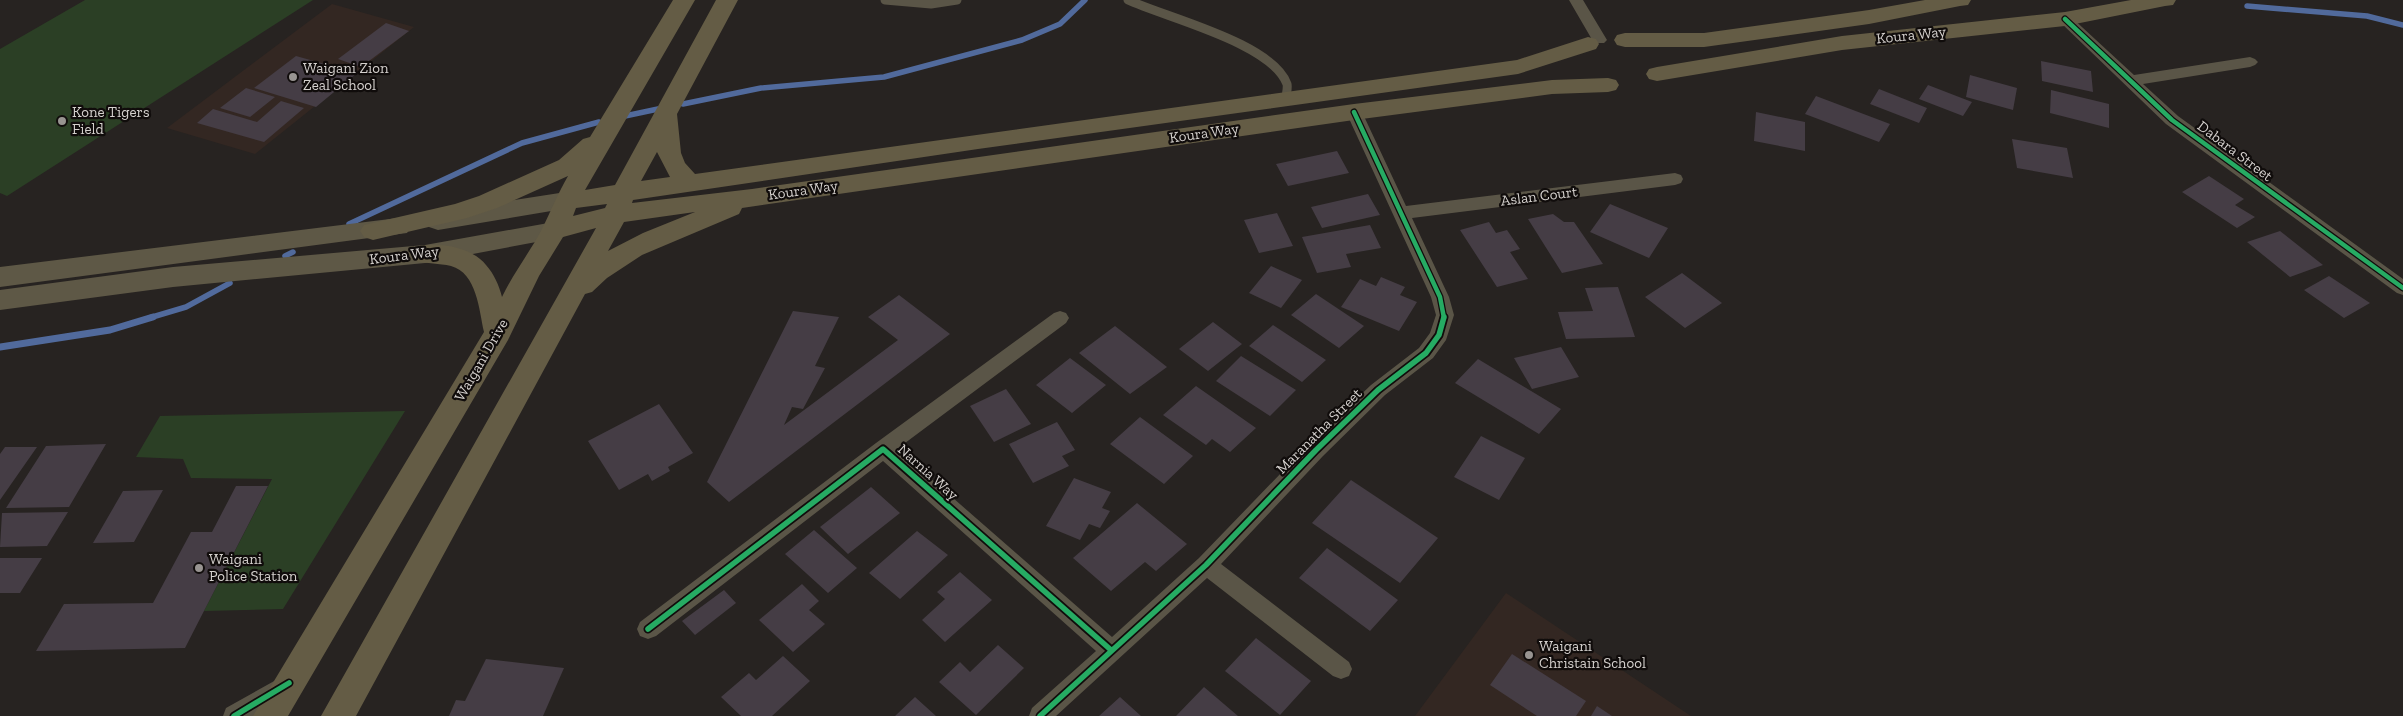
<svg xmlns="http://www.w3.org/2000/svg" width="2403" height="716" font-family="'Zilla Slab',serif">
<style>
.built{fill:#332722}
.green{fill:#2b3f25}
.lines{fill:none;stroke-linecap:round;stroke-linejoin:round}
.stream-far1{stroke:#516a9c;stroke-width:5.5}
.stream{stroke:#516a9c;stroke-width:7}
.building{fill:#453d45}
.service{stroke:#5a5547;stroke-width:9}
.minor{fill:#5a5547;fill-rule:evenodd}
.secondary{fill:#5e5846;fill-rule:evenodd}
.trunk{fill:#645c45;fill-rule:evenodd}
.cycleway-far1-casing{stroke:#100c0b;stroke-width:7}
.cycleway-casing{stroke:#100c0b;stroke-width:9}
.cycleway-far1{stroke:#26ab63;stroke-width:4.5}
.cycleway{stroke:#26ab63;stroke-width:5.5}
.poi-dot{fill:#989491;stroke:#100c0b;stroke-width:2}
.labels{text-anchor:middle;stroke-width:4.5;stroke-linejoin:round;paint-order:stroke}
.street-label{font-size:15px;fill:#d5d1ce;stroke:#100c0b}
.poi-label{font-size:15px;fill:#d5d1ce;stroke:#100c0b;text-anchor:start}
</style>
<rect width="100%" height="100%" fill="#272321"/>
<path class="built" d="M332,4L414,27L255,154L167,128Z
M1506,593L1691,716H1415Z"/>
<path class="green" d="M85,0H313L7,196L0,193V49Z
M405,411L283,609L204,611L272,479L191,478L183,459L136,457L160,416Z"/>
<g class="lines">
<path class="stream-far1" d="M2247,6L2367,16L2403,25
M683,104L761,88L884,77L1022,40L1060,24L1085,0
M625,116L658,109
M349,224L522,143L599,122
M285,256L293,252
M149,318L186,307L230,283"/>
<path class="stream" d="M0,347L110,330L153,317"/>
</g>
<path class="building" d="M386,23L409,31L361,67L338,59Z
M296,56L357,73L316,107L254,88Z
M2041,61L2091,71L2093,92L2042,81Z
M1970,75L2017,88L2013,110L1966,97Z
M1928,85L1972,102L1963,116L1919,99Z
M246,88L275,97L250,117L220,108Z
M1879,89L1927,108L1919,123L1870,104Z
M2051,90L2109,104V128L2050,113Z
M1816,96L1890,124L1879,142L1805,114Z
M281,101L304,108L264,142L197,123L213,109L257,122Z
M1756,112L1805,122V151L1754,141Z
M2012,139L2067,148L2073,178L2017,168Z
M1337,151L1349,173L1288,186L1276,164Z
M2209,176L2244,199L2235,205L2255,217L2237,228L2182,192Z
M1368,194L1380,215L1322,228L1311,207Z
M1610,204L1668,228L1649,258L1590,232Z
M1277,213L1293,246L1259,253L1244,220Z
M1553,214L1564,222H1574L1603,264L1562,273L1528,219Z
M1489,222L1496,233L1507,230L1520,249L1510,252L1528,279L1497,287L1460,230Z
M1370,225L1381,248L1346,254L1351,267L1317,273L1302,237Z
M2280,231L2323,265L2290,277L2247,242Z
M1271,266L1302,280L1281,308L1249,293Z
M1682,273L1722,303L1685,328L1645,297Z
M2329,276L2370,303L2344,318L2304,290Z
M1381,277L1405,287L1400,295L1417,302L1399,331L1341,307L1360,279L1376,286Z
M1618,287L1635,337L1566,339L1558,312L1593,311L1585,288Z
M1316,294L1364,326L1339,348L1291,315Z
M899,295L950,334L729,502L707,482L793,311L839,317L815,366L825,368L803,409L792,407L784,425L898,340L868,317Z
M1213,322L1242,344L1208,371L1179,349Z
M1273,325L1326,360L1302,382L1249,346Z
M1115,326L1167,367L1130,394L1079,353Z
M1561,347L1579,377L1532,389L1514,358Z
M1241,356L1296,390L1270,416L1216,381Z
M1070,358L1106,385L1072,413L1036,385Z
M1478,359L1561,409L1539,434L1455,383Z
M1196,386L1256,428L1230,452L1212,439L1206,445L1163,415Z
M1006,389L1031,424L994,442L970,406Z
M659,404L693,453L668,467L670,471L652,481L648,474L619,490L588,441Z
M1140,417L1193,456L1164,484L1110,444Z
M1057,422L1075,450L1062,456L1069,466L1033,483L1009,444Z
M1481,436L1525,458L1499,500L1454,477Z
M106,444L69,507L6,508L46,446Z
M5,447H37L0,500V454Z
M1074,478L1111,492L1102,508L1110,511L1100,528L1089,524L1080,540L1046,526Z
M1351,480L1438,538L1400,583L1312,523Z
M236,486H268L185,648L36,651L64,604L153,603L191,532H212Z
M871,487L900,513L848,554L820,527Z
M163,490L134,542L93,543L123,491Z
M1137,503L1187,544L1156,571L1145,562L1111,591L1073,558Z
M68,512L47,546L0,547L2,513Z
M814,530L857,568L828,593L785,554Z
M917,531L948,555L900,599L869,573Z
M1327,548L1398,600L1370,631L1299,578Z
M0,558H42L20,593H0Z
M960,572L992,600L945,642L922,620L945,599L937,592Z
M802,584L819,601L809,610L825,624L793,652L759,620Z
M724,590L736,603L695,635L682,621Z
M1256,638L1311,681L1280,715L1225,671Z
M998,645L1024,668L976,715L939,682L960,662L970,672Z
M1512,654L1586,701L1576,716H1537L1490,685Z
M783,656L810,681L772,716H741L721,697L749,673L756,680Z
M486,659L564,668L543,716H449L456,700L465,701Z
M1204,687L1238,716H1176Z
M915,697L936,716H895Z
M1120,697L1141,716H1099Z
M1597,706L1612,716H1591Z"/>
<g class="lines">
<path class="service" d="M885,0L931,4L957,0
M1128,0C1167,18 1272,43 1287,84C1288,88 1286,94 1286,99"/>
<path class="minor" d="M1569,0H1583L1607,40L1604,43H1594Z
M2065,14L2070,16L2134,75L2250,57L2255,59L2258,62L2255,65L2250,67L2143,84L2178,116L2403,279V295L2397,293L2166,124L2060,22L2058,19Z
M1354,107L1360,108L1362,112L1406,206L1675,173L1681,175L1683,179L1681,183L1675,185L1412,218L1449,297L1454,315L1446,340L1433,358L1385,395L1323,456L1221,564L1349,662L1352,669L1349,676L1341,679L1333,676L1207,578L1056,716H1029L1032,708L1096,651L883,461L656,636L648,639L640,636L637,629L640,622L876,443L1054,313L1060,311L1066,313L1069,318L1066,323L897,449L1112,637L1199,558L1309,444L1371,385L1419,348L1430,333L1436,315L1431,297L1346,112L1348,108Z
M285,675L293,679L296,686L293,693L255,716H223L226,708Z"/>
<path class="secondary" d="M566,192L575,195L578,201L575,207L438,230L429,227L425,221L429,215L438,212Z
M398,218L407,221L411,227L407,233L0,287V267Z
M554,222L563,225L567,231L563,237L425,263L173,287L0,310V290L173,267L425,245Z"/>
<path class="trunk" d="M673,0H695L585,190L615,185L716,0H738L677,114L681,153L685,163L695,174L1517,60L1588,37L1596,39L1599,44L1596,49L1518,74L978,149L633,200L632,203L752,189L1354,104L1552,80L1608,78L1616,80L1619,85L1616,90L1608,92L1552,94L1354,120L742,208L739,214L642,255L607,278L592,292L585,294L356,716H321L596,228L563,237L539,276L508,340L288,716H253L484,332C479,310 477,273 451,266C439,263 427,264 416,261L412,254L416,247C437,241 472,247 486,265C494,274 499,285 502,297C514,272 530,252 542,229C551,211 558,193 568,176L497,208L467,218L373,240L364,237L360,231L364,225L455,204L479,196L559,160L583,139L590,137ZM657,152L670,177L641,181ZM607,204L605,208L573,216L576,208ZM695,212L643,233L608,251L624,222Z
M1925,0H1971L1968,5L1960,6L1869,24L1704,47H1625L1617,45L1614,40L1617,35L1625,33H1704L1869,10Z
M2131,0H2176L2173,5L2165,6L2065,26L1842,50L1657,81L1649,79L1646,74L1649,69L1657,67L1842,36L2065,12Z"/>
<g class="cycleway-far1-casing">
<path id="cycleway-far1" d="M2065,19L2172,120L2403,288
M1354,112L1440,297L1444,318"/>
</g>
<g class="cycleway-casing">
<path id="cycleway" d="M648,629L883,449L1111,650
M234,716L289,683
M1040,716L1206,565L1316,450L1378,390L1426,353L1439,335L1444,317"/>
</g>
<use href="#cycleway-far1" class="cycleway-far1"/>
<use href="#cycleway" class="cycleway"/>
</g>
<g class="poi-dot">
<circle cx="293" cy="77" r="5"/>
<circle cx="62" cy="121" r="5"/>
<circle cx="199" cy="568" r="5"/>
<circle cx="1529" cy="655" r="5"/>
</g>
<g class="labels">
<g class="street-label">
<text transform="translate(1911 35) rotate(-6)" y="5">Koura Way</text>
<text transform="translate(1204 133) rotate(-8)" y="5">Koura Way</text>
<text transform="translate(2235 151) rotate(37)" y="5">Dabara Street</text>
<text transform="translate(803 190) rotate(-8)" y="5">Koura Way</text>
<text transform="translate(1539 196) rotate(-7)" y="5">Aslan Court</text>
<text transform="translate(404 255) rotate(-7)" y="5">Koura Way</text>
<text transform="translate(481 360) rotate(-60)" y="5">Waigani Drive</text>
<text transform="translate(1319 431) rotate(-45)" y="5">Maranatha Street</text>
<text transform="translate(928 472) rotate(42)" y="5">Narnia Way</text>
</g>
<g class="poi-label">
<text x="303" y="73">Waigani Zion<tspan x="303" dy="17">Zeal School</tspan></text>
<text x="72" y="117">Kone Tigers<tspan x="72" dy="17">Field</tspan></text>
<text x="209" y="564">Waigani<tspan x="209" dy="17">Police Station</tspan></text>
<text x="1539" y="651">Waigani<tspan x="1539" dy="17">Christain School</tspan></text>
</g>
</g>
</svg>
